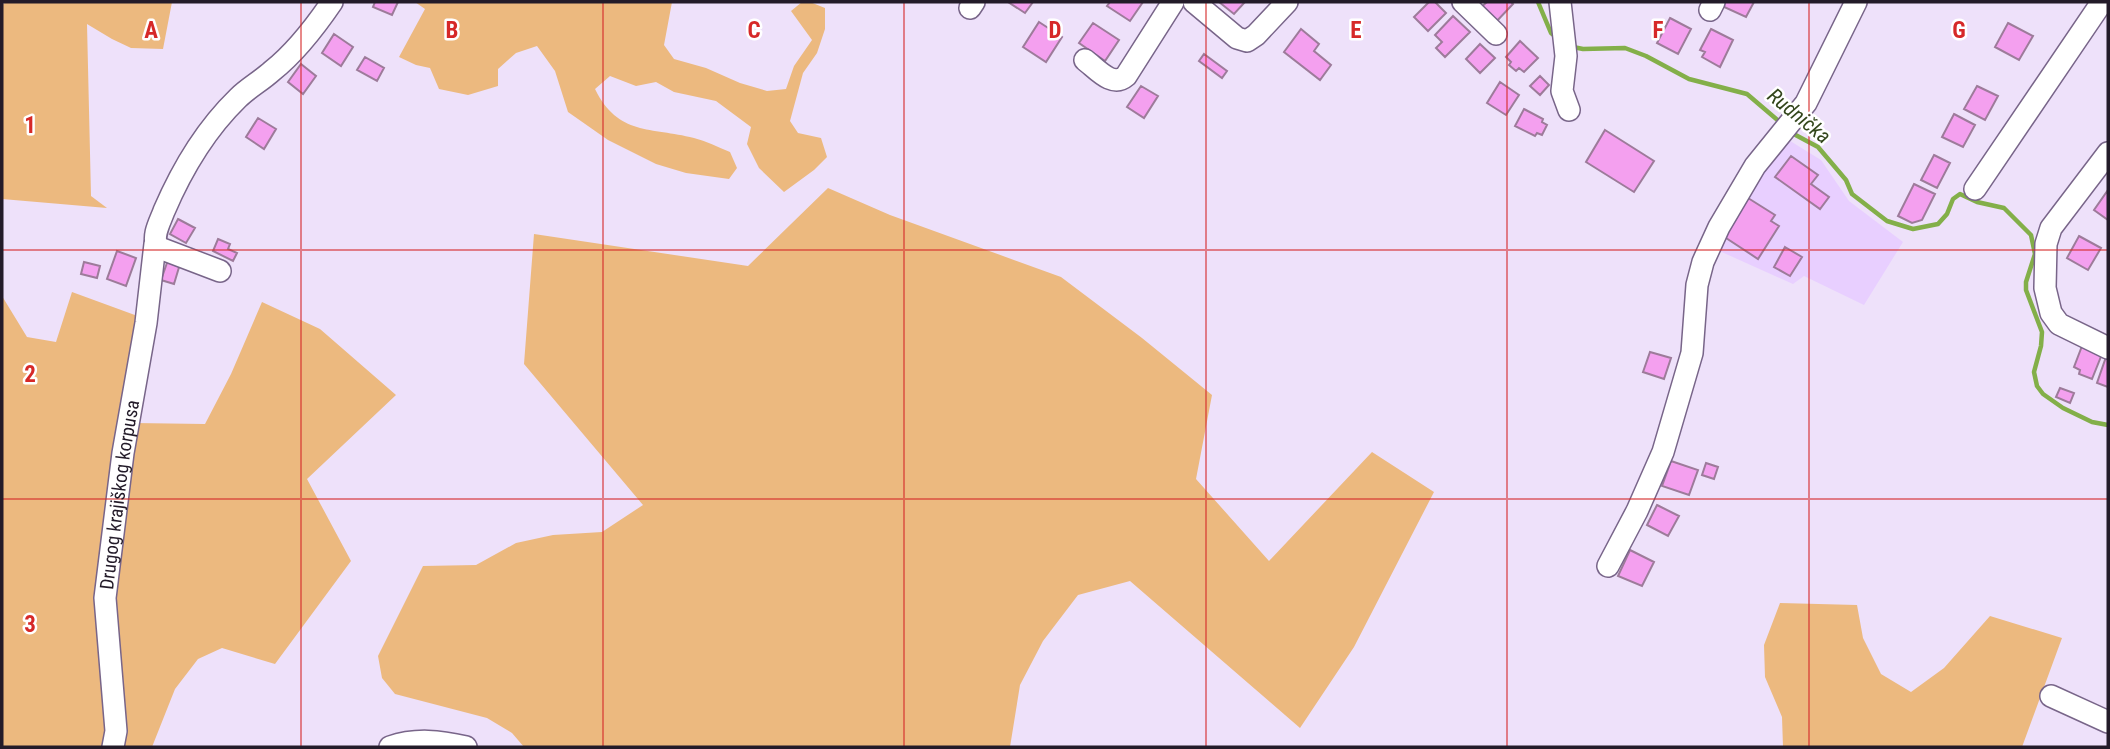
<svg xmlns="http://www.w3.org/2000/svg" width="2110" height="749" font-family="'Roboto Condensed',sans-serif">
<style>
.built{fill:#e8cfff}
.green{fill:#ecb97f}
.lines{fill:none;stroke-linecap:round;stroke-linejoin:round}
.stream{stroke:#83af49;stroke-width:4.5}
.building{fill:#f4a0ef;stroke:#9d7b9a;stroke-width:2}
.minor-casing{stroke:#786589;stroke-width:24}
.minor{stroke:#fff;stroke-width:21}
.grid{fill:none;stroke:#d62828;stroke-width:2;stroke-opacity:0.55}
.labels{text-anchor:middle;stroke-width:5;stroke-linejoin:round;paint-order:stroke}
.street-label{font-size:19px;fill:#231b29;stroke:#fff}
.water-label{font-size:21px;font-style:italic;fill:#33461c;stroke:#fff}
.grid-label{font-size:23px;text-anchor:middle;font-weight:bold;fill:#d62828;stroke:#fff;stroke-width:5;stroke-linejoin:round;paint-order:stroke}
</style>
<rect width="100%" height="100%" fill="#eee1fa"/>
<path class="built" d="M1787,139L1821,160L1849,201L1903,242L1864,305L1804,276L1793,284L1715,249L1750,188Z"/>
<path class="green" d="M6,2H172L163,49L131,48L112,39L87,24L91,196L107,208L2,199V5Z
M415,2H672L664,45L674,59L706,68L740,83L767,91L786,89L794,66L812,40L791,11L802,2H810L825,8V29L817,53L803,73L790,121L798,133L821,138L827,157L814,170L784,192L759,168L747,144L751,127L716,101L674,92L656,82L636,86L610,76L595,89C618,136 651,127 694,138C706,141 718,147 730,152L737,168L729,179L686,173L656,164L608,140L568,112L555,71L537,46L516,53L498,69V86L468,95L439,89L430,68L416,65L399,57L425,9Z
M828,188L890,215L1061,277L1142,338L1212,395L1196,479L1269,561L1372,452L1434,492L1354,647L1300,728L1130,581L1078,595L1043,641L1020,685L1010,747H524L512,733L487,718L395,694L382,678L378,656L423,566L476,565L516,543L553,535L602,532L643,505L524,364L534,234L748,266Z
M72,292L143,318L134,423L205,424L231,374L262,302L320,329L396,395L307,479L351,561L275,664L222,648L198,659L175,689L152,747H2V296L27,337L56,342Z
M1780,603L1857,605L1863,638L1881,674L1911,692L1944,668L1990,616L2062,638L2022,747H1783L1782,717L1765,677L1764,645Z"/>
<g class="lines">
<path class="stream" d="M1538,2L1551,33L1556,37
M1573,47L1583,49L1625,48L1646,56L1689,79L1747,94L1781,123
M1790,132L1818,147L1846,180L1852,194L1887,221L1913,229L1938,224L1947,214L1953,199L1960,194L1977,202L2004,208L2031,235L2035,254L2026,282V290L2042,332L2041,346L2034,372L2037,386L2043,394L2063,408L2092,422L2108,425"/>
</g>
<path class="building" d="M375,2H398L392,15L373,7Z
M1008,2H1033L1025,13Z
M1110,2H1143L1130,21L1107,6Z
M1219,2H1245L1234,14Z
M1429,2H1435L1446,13L1428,31L1414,17Z
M1487,2H1511L1513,4L1494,24L1479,9Z
M1724,2H1754L1746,17L1722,6Z
M1453,16L1470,32L1445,57L1436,48L1442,42L1435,35Z
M1670,18L1691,29L1678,54L1657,43Z
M1039,22L1062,37L1046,62L1023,47Z
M1093,23L1119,40L1105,61L1079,43Z
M2008,23L2033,36L2019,60L1995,47Z
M1301,29L1319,44L1314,51L1331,65L1320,80L1284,52Z
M1711,29L1733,40L1720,67L1702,57L1705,52L1700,50Z
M334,34L353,47L341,66L322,53Z
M1520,41L1538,58L1524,72L1519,68L1516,71L1509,65L1511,62L1506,57Z
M1480,44L1495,58L1480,73L1466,59Z
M1204,54L1227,71L1222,78L1199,61Z
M365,57L384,68L377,81L357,70Z
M301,64L316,76L303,94L288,82Z
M1540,76L1549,85L1540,95L1530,86Z
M1500,82L1519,95L1506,115L1487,103Z
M1141,86L1158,96L1144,118L1127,107Z
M1977,86L1998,96L1985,120L1964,109Z
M1524,109L1543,119L1542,122L1547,125L1542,135L1537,133L1535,136L1515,126Z
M1954,114L1975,125L1963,147L1942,137Z
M258,118L276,129L264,149L246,137Z
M1605,130L1654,161L1634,192L1586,162Z
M1934,155L1950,163L1937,188L1921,180Z
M1791,156L1818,175L1811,184L1829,197L1820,209L1775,177Z
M1914,184L1935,194L1922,220L1912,223L1898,216Z
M2108,190V220L2094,210Z
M1748,198L1775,215L1771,221L1779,226L1758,259L1723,236Z
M178,219L195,228L186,243L170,234Z
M2079,236L2101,248L2088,270L2067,258Z
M218,239L230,244L228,249L237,253L233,261L213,251Z
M1785,247L1802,257L1790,276L1774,267Z
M117,251L136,258L126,286L107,279Z
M168,260L180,264L174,284L161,280Z
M84,262L100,266L97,278L81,274Z
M2082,346L2102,354L2092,379L2079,374L2080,370L2074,367Z
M1650,352L1671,358L1664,379L1643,372Z
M2106,357H2108V387L2097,383Z
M2060,388L2074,393L2070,403L2056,397Z
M1671,461L1698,470L1689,495L1662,486Z
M1706,463L1718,467L1714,479L1702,475Z
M1657,505L1679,516L1668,536L1647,525Z
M1630,550L1654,562L1642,586L1618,576Z"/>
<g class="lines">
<g class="minor-casing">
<g id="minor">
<path d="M1194,2L1237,38L1247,41L1256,35L1287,2"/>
<path d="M1463,2L1496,34"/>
<path d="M1560,2L1566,56L1562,91L1569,110"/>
<path d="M970,8L974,2"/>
<path d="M1710,10L1714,2"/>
<path d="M1085,60C1097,69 1112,88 1126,76L1173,2"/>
<path d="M2108,153L2051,228L2046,244L2045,288L2051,313L2059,324L2108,348"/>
<path d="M1975,189L2102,2"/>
<path d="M220,271L157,247C152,235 160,222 164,211C182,169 205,130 238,98C248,88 261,81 272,71C296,52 315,27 332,2"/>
<path d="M1608,566L1637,511L1663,452L1692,353L1697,285L1703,262L1719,227L1755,166L1806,103L1856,2"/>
<path d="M2051,696L2108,722"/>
<path id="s1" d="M113,747L116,731L105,598L123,453L146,323L155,244"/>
<path d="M390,747C416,738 440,741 466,747"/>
</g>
</g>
<use href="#minor" class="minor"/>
</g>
<path class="grid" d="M301,2V747M603,2V747M904,2V747M1206,2V747M1507,2V747M1809,2V747M2,250H2108M2,499H2108"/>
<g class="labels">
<g class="street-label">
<text dy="7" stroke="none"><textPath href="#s1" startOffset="254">Drugog krajiškog korpusa</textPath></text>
</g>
<g class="water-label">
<text transform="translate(1799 116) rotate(39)" y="7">Rudnička</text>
</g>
</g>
<g class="grid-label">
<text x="151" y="38">A</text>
<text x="452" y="38">B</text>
<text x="754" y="38">C</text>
<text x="1055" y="38">D</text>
<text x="1356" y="38">E</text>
<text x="1658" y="38">F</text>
<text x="1959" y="38">G</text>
<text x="30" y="133">1</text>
<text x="30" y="382">2</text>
<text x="30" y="632">3</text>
</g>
<rect width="2110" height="749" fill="none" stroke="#231b29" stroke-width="7"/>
</svg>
